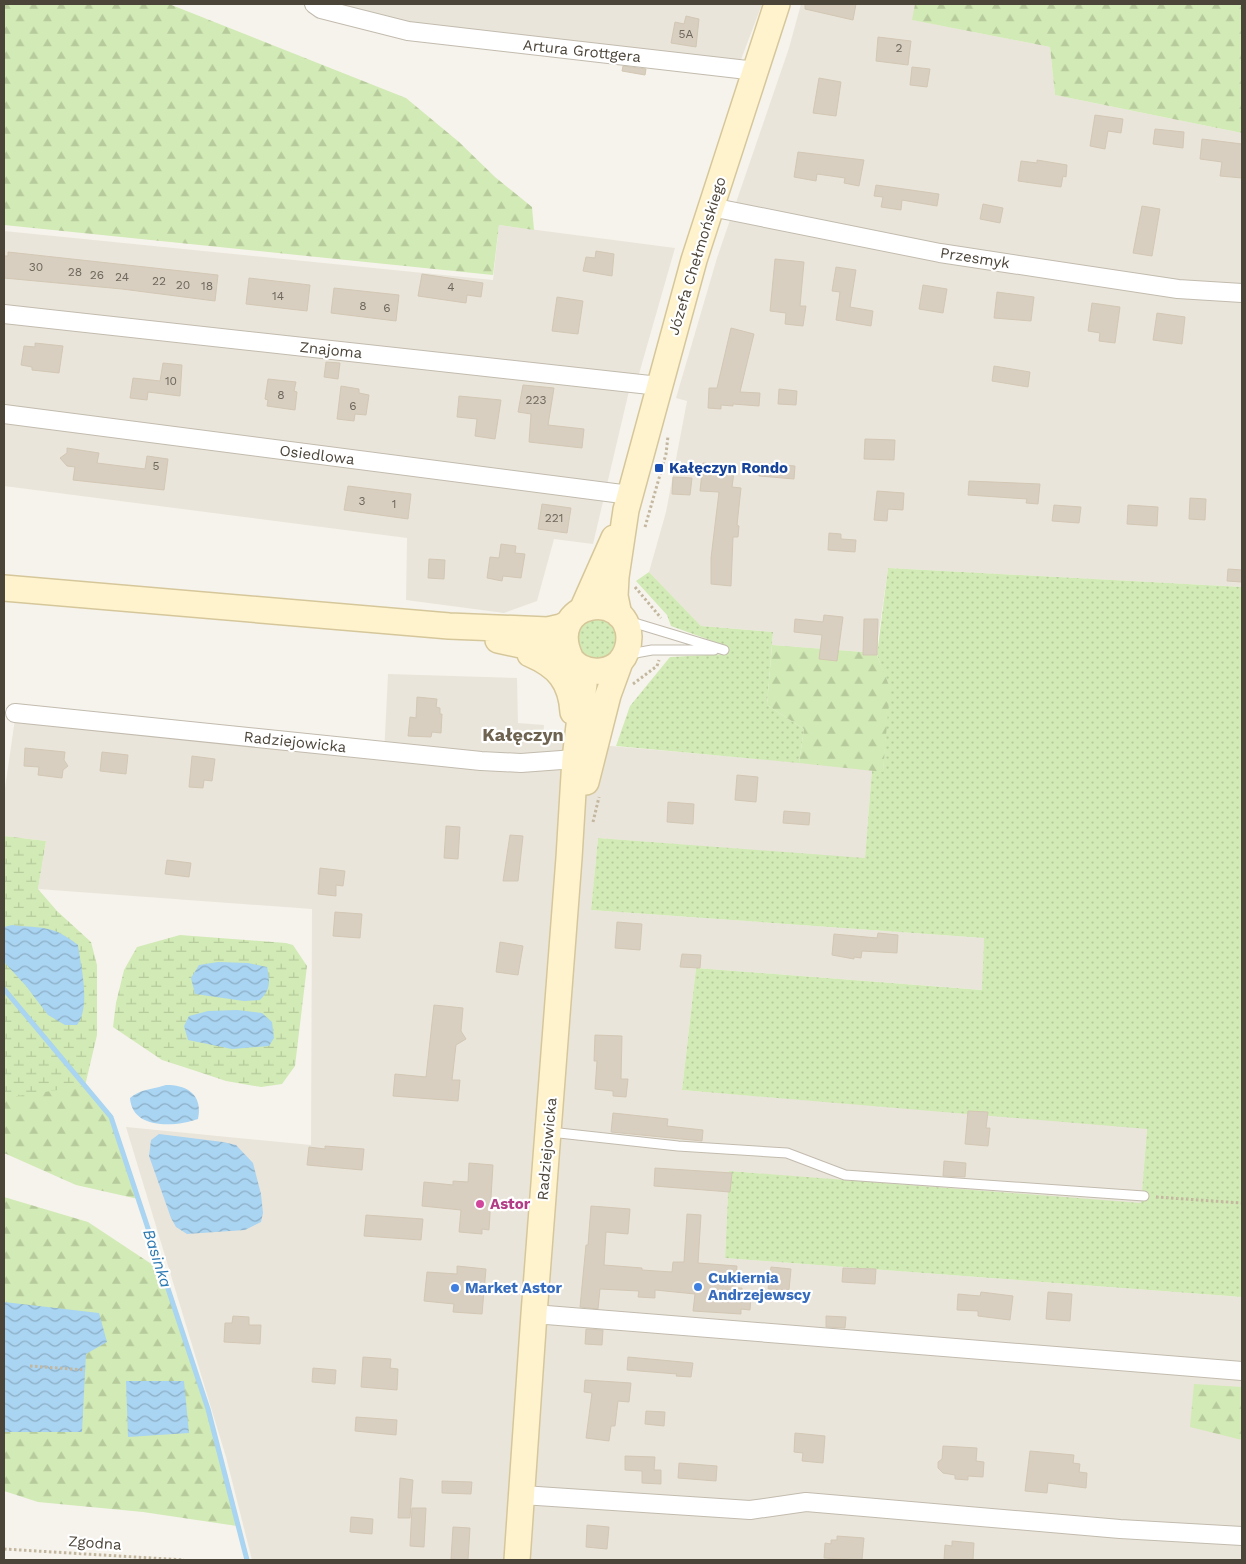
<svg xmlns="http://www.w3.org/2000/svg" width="1246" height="1564" font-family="'Work Sans',sans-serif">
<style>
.residential{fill:#eae5da}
.grass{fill:url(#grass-dots)}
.forest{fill:url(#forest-firs)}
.wetland{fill:url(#wetland-marsh)}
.water{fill:url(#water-waves)}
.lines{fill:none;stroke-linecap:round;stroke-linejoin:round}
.stream{stroke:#a9d4f2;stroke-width:5}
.building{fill:#d8cfc1;stroke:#d3c7b4}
.lane-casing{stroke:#c2bbae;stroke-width:11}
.street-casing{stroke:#c2bbae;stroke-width:20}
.secondary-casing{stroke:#d6c79b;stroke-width:28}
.path{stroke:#c4b79f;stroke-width:3;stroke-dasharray:2.5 2.5;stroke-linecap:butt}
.lane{stroke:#fff;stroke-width:9}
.street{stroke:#fff;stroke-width:18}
.secondary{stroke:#fff3cd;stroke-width:25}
.transit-dot{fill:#1a4fb4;stroke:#fff;stroke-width:2}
.hotel-dot{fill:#d1479c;stroke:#fff;stroke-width:2}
.shop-dot{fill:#3f7fe0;stroke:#fff;stroke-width:2}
.labels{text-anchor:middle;stroke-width:4.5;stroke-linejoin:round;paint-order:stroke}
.number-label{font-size:12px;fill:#6e675b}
.street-label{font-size:15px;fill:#4b4439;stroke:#fff}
.transit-label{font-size:15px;font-weight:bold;fill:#164399;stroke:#fff;text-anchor:start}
.hotel-label{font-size:15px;font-weight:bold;fill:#b23c85;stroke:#fff;text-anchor:start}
.shop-label{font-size:15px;font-weight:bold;fill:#366cbe;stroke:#fff;text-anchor:start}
.water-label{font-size:16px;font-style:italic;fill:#2e7ab2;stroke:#fff}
.quarter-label{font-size:18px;font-weight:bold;fill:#6e6250;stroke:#fff}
</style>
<defs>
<pattern id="grass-dots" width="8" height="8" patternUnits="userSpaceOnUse" patternTransform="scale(1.25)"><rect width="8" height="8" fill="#d2eab5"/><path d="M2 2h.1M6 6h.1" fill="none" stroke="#b6ca9c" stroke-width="1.8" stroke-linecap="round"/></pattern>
<pattern id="forest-firs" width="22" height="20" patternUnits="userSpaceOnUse" patternTransform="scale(1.25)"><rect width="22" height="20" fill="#d2eab5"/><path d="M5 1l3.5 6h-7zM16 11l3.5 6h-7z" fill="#b6ca9c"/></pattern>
<pattern id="wetland-marsh" width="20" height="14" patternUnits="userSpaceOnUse" patternTransform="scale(1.25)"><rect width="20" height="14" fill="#d2eab5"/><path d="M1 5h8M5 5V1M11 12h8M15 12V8" fill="none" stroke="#b6ca9c"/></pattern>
<pattern id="water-waves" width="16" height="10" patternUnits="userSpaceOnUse" patternTransform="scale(1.25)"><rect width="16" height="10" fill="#a9d4f2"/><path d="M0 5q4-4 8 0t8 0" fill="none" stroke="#8caec5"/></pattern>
</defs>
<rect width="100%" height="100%" fill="#f6f3ec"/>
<path class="residential" d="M337,4H762L739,65L414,26Z
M801,4H915L913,20L1050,47L1055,95L1242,133V587L888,568L876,653L772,645L773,632L701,626L649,572L666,512L687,401L676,398L717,258L789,48Z
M499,225L675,248L639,374L629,391L593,544L554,539L537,601L504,613L406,600L407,538L4,486V231L493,280Z
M388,674L517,678L518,723L544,725L543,740L872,769L865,859L598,838L591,910L984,938L983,990L696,968L682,1090L1147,1128L1141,1204L729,1171L725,1258L1242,1297V1560H252L226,1457L126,1127L311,1145L312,909L38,889L46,841L4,836V795L15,719L384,756Z"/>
<path class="grass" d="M888,568L1242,587V1297L725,1258L729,1171L1141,1203L1147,1129L682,1090L696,968L982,990L984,938L591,910L598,838L865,858L872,769L883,771L889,688L877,655Z
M649,572L701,626L773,632L767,705L804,729L799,763L616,746L630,706L670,657L726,654V646L671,626L667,615L636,581Z
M591,617L610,622C612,625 615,629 617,632C621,646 608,662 594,659C590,658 585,656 582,655L576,630Z"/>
<path class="forest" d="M4,4H169L406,98L459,142L495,177L532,207L534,230L499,225L493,275L4,225Z
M915,4H1242V133L1055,95L1050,47L912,20Z
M772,645L876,653L890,688L883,772L799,763L804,729L767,705Z
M4,989L111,1117L138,1199L76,1185L4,1153Z
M4,1197L88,1222L162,1271L208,1409L237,1526L143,1512L38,1502L4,1491Z
M1194,1384L1242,1387V1440L1190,1427Z"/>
<path class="wetland" d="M4,836L46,841L38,889L57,911L91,942L97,965V1035L85,1086L4,1098Z
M180,935L286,943L293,945L307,966L295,1066L282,1084L261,1087L226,1081L193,1070L162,1060L113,1027L116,1003L124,970L137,947Z"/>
<path class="water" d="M12,925C44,929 51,924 78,945C81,967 91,1007 77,1025H65L48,1015L26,986L4,962V927Z
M218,962L248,963L267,967C270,981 271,989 260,1000L244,1001L195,994L191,978L199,965Z
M237,1010L262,1013L272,1022L274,1038L269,1046L232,1049L188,1040L184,1026L189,1016L208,1011Z
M166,1085C188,1085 203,1095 198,1119C176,1127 132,1130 130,1098C143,1088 151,1090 166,1085Z
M159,1134L223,1142L236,1145L253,1163L261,1194L263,1213L261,1222L245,1230L187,1234L176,1227L171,1218L149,1156L151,1140Z
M4,1302L99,1313L107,1342L86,1354L82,1432H4Z
M126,1381H184L189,1433L128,1437Z"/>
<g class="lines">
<path class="stream" d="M4,989L111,1117L208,1409L247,1560"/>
</g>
<path class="building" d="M805,4H856L853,20L805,9Z
M686,16L699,19L696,47L671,43L675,22L684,24Z
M878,37L911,41L908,65L876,61Z
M623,66L646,69L645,75L622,71Z
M912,67L930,69L927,87L910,85Z
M819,78L841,82L836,116L813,113Z
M1095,115L1123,119L1121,133L1108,131L1105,149L1090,146Z
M1155,129L1184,132L1183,148L1153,144Z
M1202,139L1242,144V178L1220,176L1222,162L1200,159Z
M798,152L864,160L859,186L844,183L845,178L817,174L816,181L794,177Z
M1037,160L1067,165L1066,177L1063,176L1061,187L1018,181L1021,161L1037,163Z
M876,185L939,194L937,206L902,200L901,210L881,207L883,197L874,196Z
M983,204L1003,208L1000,223L980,219Z
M1142,206L1160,209L1152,256L1133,253Z
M596,251L614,254L612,276L583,271L586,257L595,258Z
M8,252L218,275L215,301L122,289L4,278V256H8Z
M775,259L804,262L800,306H806L803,326L785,324L786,313L770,311Z
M836,267L856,270L850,307L873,311L871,326L836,320L840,292L832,291Z
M422,274L483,283L481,297L467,295L466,303L418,296Z
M249,278L310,285L307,311L246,304Z
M923,285L947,289L943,313L919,309Z
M334,288L399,295L396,321L331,313Z
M997,292L1034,297L1031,321L994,318Z
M557,297L583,301L578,334L552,331Z
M1092,303L1120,307L1115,343L1099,341L1100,333L1088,331Z
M1157,313L1185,317L1182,344L1153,340Z
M731,328L754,334L740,392L760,393L759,406L733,404V406L721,405V409L708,408L709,388H717Z
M35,343L63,346L59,373L32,370V367L21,365L24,346L35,347Z
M326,362L340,363L338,379L324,377Z
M163,363L182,365L180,396L148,392L147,400L130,398L133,378L160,381Z
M994,366L1030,372L1028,387L992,381Z
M268,379L296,382L294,391L297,392L295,410L267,406L268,400L265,399Z
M523,385L554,388L548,425L584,429L582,448L529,442L531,414L518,412Z
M341,386L359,389V393L369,395L366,415L355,414L354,421L337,419Z
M779,389L797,391L796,405L778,404Z
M459,396L501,400L495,439L475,436L477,419L457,417Z
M865,439L895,440L894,460L864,459Z
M67,448L99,453L97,463L145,469L147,456L168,459L164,490L73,480L75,467L67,466L60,458L67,453Z
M703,463L732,466L731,472H734L732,487L741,488L737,525L739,526L738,537H733L731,586L711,584V558L719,492L700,491Z
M760,463L795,466L794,479L759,476Z
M673,477L692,478L690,495L672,494Z
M969,481L1040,484L1038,504L1026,503L1027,499L968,495Z
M348,486L411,494L408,519L344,510Z
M877,491L904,493L903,510L888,509L887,521L874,520Z
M1190,498L1206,499L1205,520L1189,519Z
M542,504L571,508L567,533L538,529Z
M1054,505L1081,507L1079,523L1052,521Z
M1128,505L1158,507L1157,526L1127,524Z
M829,533L841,534V539L856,540L855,552L828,550Z
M501,544L516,546L515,553L525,554L521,578L503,576L502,581L487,578L490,557L499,558Z
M429,559L445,560L444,579L428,578Z
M1228,569L1242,570V582L1227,581Z
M824,615L843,617L837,661L819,659L822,635L794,632L795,619L823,622Z
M864,619H878L877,655H863Z
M417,697L437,699L436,707L440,708V714H442L441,733L432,732L431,737L408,736L410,717L416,718Z
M25,748L65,752L64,760L68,766L63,770L62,778L38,775L39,767L24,766Z
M102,752L128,755L126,774L100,771Z
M192,756L215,759L212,781L204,780L203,788L189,787Z
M737,775L758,777L756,802L735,800Z
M668,802L694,804L693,824L667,822Z
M784,811L810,813L809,825L783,823Z
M446,826L460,827L458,859L444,858Z
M510,835L523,836L518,881H503Z
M167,860L191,863L189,877L165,874Z
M320,868L345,871L343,886L336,885V896L318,894Z
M335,912L362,914L360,938L333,936Z
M617,922L642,924L640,950L615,948Z
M878,933L898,935L897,953L862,951L861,958L854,957V959L832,955L834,934L877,938Z
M500,942L523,946L518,975L496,972Z
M682,954L701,955L700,968L680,967Z
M434,1005L463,1008L461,1031L466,1039L456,1045L452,1080H460L458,1101L393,1096L395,1074L426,1077Z
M595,1035L622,1036L621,1079H628L626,1097L613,1096V1091L595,1089L597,1061H594Z
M968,1111L988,1112L986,1128H990L988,1146L965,1144Z
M613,1113L668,1119L667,1126L703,1130L702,1141L611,1132Z
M325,1146L364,1149L362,1170L307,1165L309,1147L325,1149Z
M944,1161L966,1163L965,1177L943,1176Z
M469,1163L493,1165L489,1230L482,1229V1234L459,1232L461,1210L422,1206L424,1182L453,1185V1181L468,1182Z
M655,1168L732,1173L730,1192L654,1186Z
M591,1206L630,1209L628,1234L606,1232L604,1265L642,1268V1270L672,1272L673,1262H684L687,1214L701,1215L698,1263L737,1266L735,1288H742V1294L751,1295L750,1310L741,1309V1314L693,1311L695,1294L655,1290V1298L638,1297L639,1291L600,1289L598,1309L580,1307L586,1245H588Z
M366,1215L423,1219L421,1240L364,1236Z
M457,1266L486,1269L482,1314L453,1312L454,1304L424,1301L427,1272L457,1274Z
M771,1267L791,1269L789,1290L768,1289Z
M843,1268L876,1269L875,1284L842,1282Z
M981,1292L1013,1296L1010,1320L978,1316V1311L957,1310L958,1294L980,1296Z
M1048,1292L1072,1294L1070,1321L1046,1319Z
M233,1316L249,1317V1325H261L260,1344L224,1342L225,1323H232Z
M826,1316L846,1317L845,1328L826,1327Z
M586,1329L603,1330L602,1345L585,1344Z
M363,1357L391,1359L390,1368L398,1369L397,1390L361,1387Z
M628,1357L693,1363L691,1377L676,1376L677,1374L627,1370Z
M313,1368L336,1370L335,1384L312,1382Z
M585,1380L631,1383L629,1402L618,1401L615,1426H611L609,1441L586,1438L592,1393L584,1392Z
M646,1411L665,1412L664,1426L645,1424Z
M356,1417L397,1420L396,1435L355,1431Z
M795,1433L825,1436L823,1463L802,1461L803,1453L794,1452Z
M943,1446L977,1448L976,1461L984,1462L983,1477L968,1476V1480L955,1479V1475L943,1473L938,1468V1462L942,1459Z
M1030,1451L1074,1455L1073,1463L1080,1464L1079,1472L1087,1473L1086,1488L1048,1483L1047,1493L1025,1491Z
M625,1456L655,1457L654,1470H661V1484L642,1483V1471L625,1470Z
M679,1463L717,1466L716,1481L678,1478Z
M400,1478L413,1480L410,1518H398Z
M442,1481L472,1482L471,1494L442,1493Z
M412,1508H426L424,1547L410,1546Z
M351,1517L373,1519L372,1534L350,1532Z
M587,1525L609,1527L607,1549L586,1547Z
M453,1527L470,1528L468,1560L451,1559Z
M837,1536L864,1538L862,1560L824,1558L825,1543L831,1544V1540H837Z
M952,1541L974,1543L973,1560H944L945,1545L952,1546Z"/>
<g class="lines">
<g class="lane-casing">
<path id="lane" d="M628,621L724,650
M630,654L652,650H714
M550,1132L678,1146L787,1153L845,1175L1144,1196"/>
</g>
<g class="street-casing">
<path id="street" d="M314,4L321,9L408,31L756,71
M711,207L940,253L1178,289L1242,293
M4,314L659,386
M4,414L630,495
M15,713L481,761L521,763L575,759
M534,1314L1242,1371
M522,1495L750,1510L806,1502L1120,1529L1242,1536"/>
</g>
<g class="secondary-casing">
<path id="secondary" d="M4,588L449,626L548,630L561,627L567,624
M582,610L614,538
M619,615L615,596L616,577L626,510L694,260L777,4
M498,640L562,654C570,657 573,663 580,667C593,674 610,672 620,662C626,655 629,646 629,637C627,588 545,601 570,657
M530,654C558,666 571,681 573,712
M586,782L608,695L620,662
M517,1560L534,1314L569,858L575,759L584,684L580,667"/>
</g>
<path class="path" d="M645,527L666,454L668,436
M635,587L661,618
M633,684L657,666L659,660
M593,822L599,797
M1156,1197L1242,1203
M30,1366L85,1370
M4,1549L184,1560"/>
<use href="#lane" class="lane"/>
<use href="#street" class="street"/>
<use href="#secondary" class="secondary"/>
</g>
<rect class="transit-dot" x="654" y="463" width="10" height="10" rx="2.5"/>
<circle class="hotel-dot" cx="480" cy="1204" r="5"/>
<g class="shop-dot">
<circle cx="698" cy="1287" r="5"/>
<circle cx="455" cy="1288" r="5"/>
</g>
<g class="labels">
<g class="number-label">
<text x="686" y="38">5A</text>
<text x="899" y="52">2</text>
<text x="36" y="271">30</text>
<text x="75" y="276">28</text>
<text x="97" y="279">26</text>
<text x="122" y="281">24</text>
<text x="159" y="285">22</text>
<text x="183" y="289">20</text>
<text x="207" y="290">18</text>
<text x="451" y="291">4</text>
<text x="278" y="300">14</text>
<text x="363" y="310">8</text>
<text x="387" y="312">6</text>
<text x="171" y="385">10</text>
<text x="281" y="399">8</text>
<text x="536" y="404">223</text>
<text x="353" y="410">6</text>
<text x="156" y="470">5</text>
<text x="362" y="505">3</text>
<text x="394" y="508">1</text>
<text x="554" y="522">221</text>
</g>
<g class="street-label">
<text transform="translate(582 51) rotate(6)" y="5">Artura Grottgera</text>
<text transform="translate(697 256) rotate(-73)" y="5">Józefa Chełmońskiego</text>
<text transform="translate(975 258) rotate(9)" y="5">Przesmyk</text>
<text transform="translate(331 350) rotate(6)" y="5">Znajoma</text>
<text transform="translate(317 455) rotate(7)" y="5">Osiedlowa</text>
<text transform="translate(295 742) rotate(6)" y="5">Radziejowicka</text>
<text transform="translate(547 1149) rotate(-85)" y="5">Radziejowicka</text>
<text transform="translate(95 1543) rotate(4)" y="5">Zgodna</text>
</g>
<g class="transit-label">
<text x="669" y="473">Kałęczyn Rondo</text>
</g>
<g class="hotel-label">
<text x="490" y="1209">Astor</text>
</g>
<g class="shop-label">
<text x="708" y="1283">Cukiernia<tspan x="708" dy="17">Andrzejewscy</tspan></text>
<text x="465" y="1293">Market Astor</text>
</g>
<g class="water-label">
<text transform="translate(158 1258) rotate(72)" y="6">Basinka</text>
</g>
<g class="quarter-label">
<text x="523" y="741">Kałęczyn</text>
</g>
</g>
<rect width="1246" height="1564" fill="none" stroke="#4b4439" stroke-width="10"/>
</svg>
